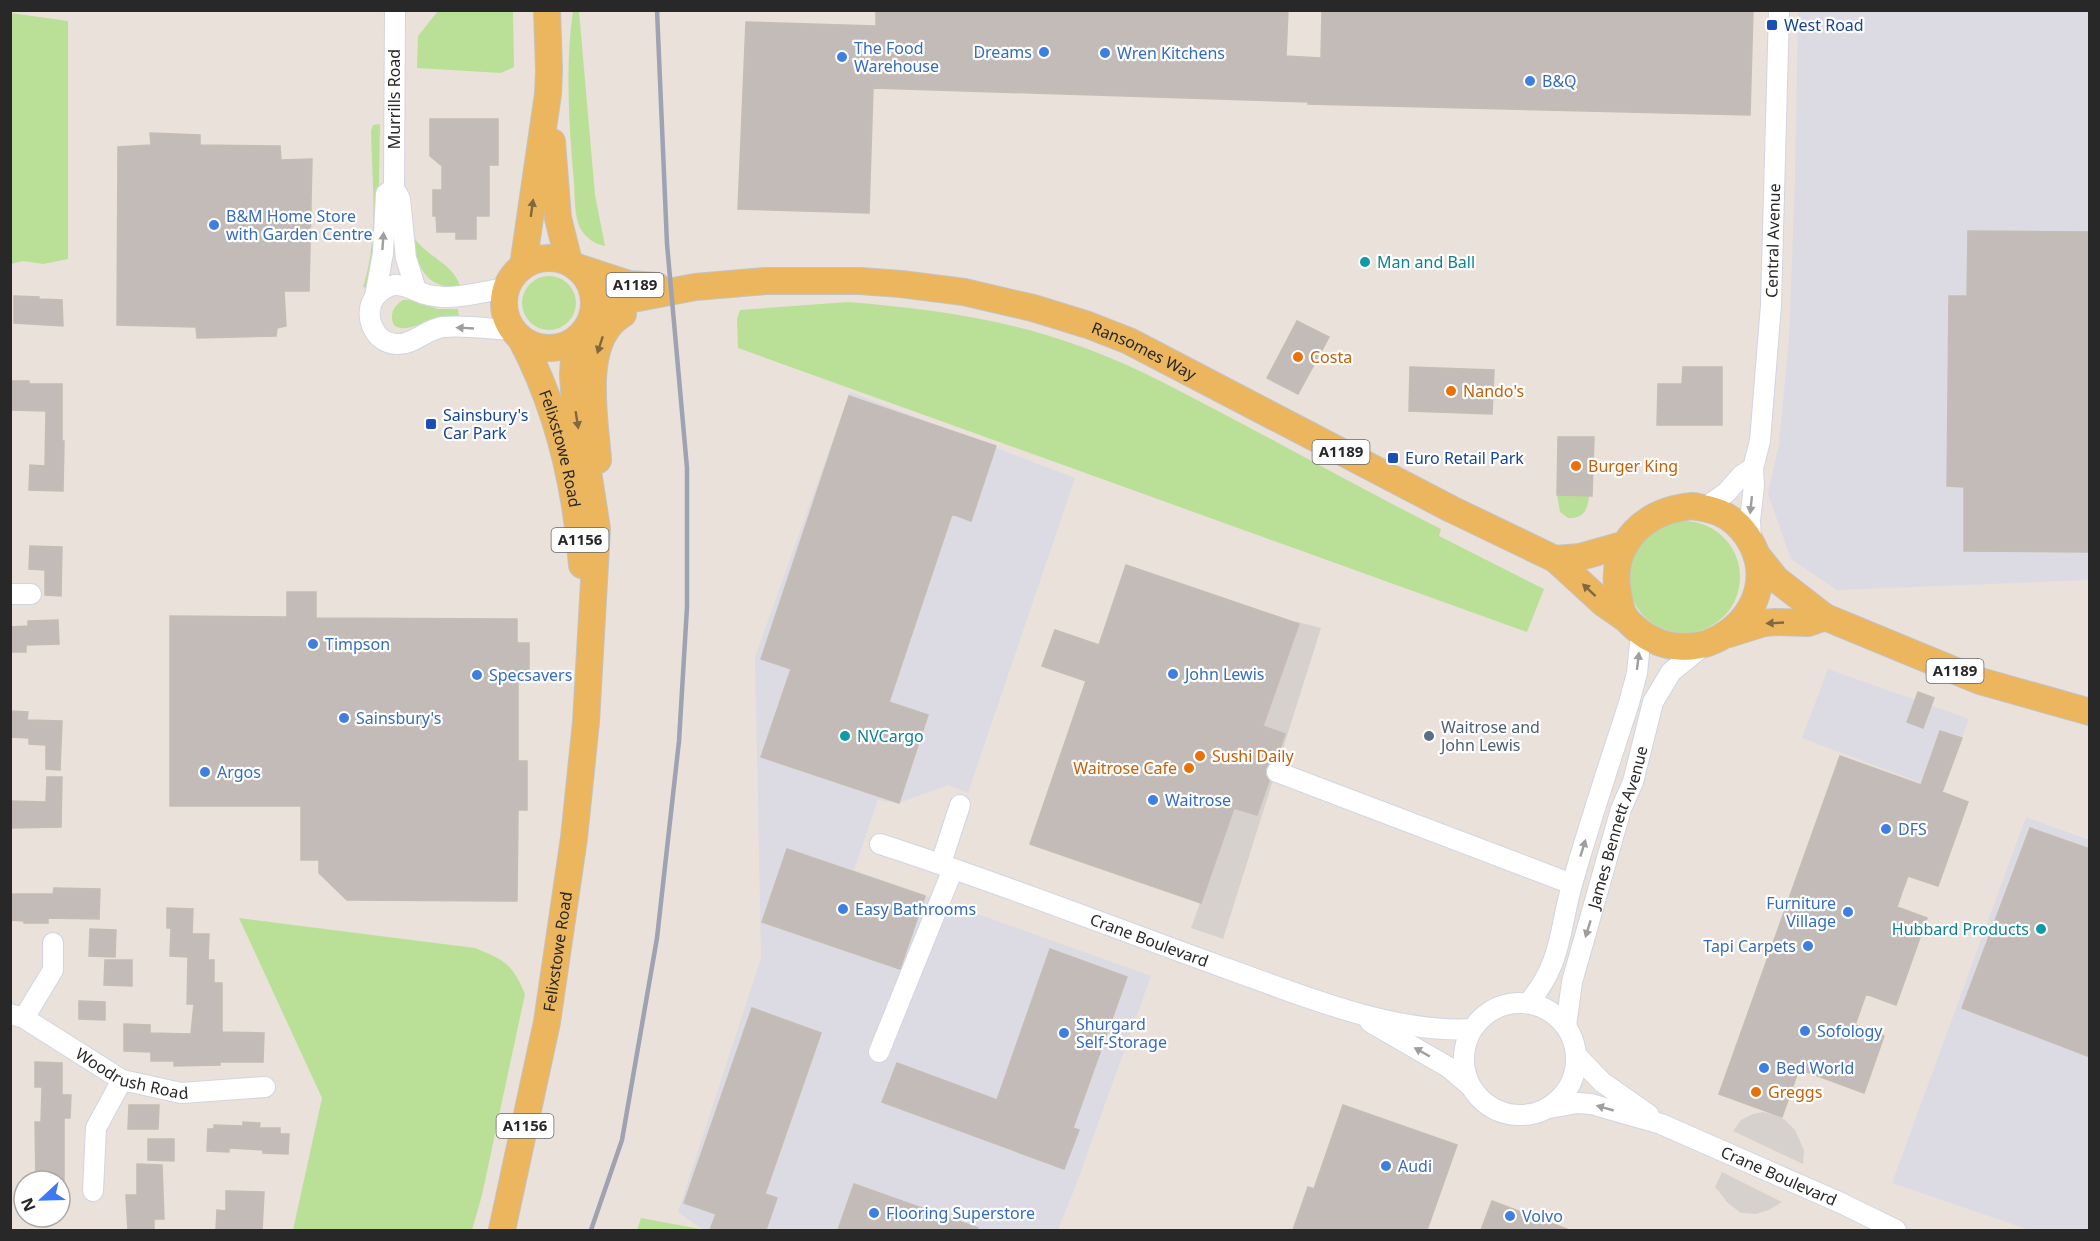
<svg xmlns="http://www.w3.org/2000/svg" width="2100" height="1241" font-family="'Noto Sans',sans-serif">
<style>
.industrial{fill:#dcdbe3}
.green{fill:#bae098}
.plaza{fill:#d7d1cd}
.building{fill:#c3bbb7;stroke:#c5bdb4;stroke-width:1.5}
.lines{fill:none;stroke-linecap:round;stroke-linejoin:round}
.minor-casing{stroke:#d0d5e1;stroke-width:22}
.major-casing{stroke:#c3c3c3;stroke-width:28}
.minor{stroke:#fff;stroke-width:20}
.major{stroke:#ebb65e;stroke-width:26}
.rail{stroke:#9da3b2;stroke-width:4.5}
.oneway{fill:#806840}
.oneway2{fill:#9e9e9e}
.transit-dot{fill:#1a4fb4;stroke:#fff;stroke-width:2}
.shop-dot{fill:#3f7fe0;stroke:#fff;stroke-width:2}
.culture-dot{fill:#0f9aa8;stroke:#fff;stroke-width:2}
.food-dot{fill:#e8710a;stroke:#fff;stroke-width:2}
.service-dot{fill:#5c6f8a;stroke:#fff;stroke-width:2}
.labels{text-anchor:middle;stroke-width:4.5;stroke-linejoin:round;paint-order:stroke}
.shield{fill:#fff;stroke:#686868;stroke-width:1.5}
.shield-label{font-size:15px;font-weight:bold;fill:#282828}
.transit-label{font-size:16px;fill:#164399;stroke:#fff;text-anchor:start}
.shop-label{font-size:16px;fill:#366cbe;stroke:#fff;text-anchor:start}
.street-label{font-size:16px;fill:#282828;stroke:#fff}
.culture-label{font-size:16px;fill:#0d838f;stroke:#fff;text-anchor:start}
.food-label{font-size:16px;fill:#c56008;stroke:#fff;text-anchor:start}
.service-label{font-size:16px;fill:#4e5e75;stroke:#fff;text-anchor:start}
</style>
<rect width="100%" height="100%" fill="#eae1da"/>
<path class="industrial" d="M1798,11H2089V580L1837,590L1791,559L1768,494L1779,444L1789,338L1795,180Z
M850,392L1075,478L968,793L948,785L899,803L878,800L854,870L1151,976L1076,1185L1058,1230H704L678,1212L761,958L755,657Z
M1828,669L1969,719L1942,791L1802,738Z
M2026,817L2089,840V1230L2027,1229L1892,1183Z"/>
<path class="green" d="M438,11H513L514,67L501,73L417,68L418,36Z
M579,11L595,195L605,246C594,244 586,238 580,228C574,214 575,196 574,182C569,127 565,64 573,11Z
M11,13L68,21V259L43,264L23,261L11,264Z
M380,124L378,239L368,288L363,287C379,237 372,182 371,131L373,125Z
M413,235C423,256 453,262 460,286C425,291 415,263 413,235Z
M522 303a27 27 0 1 1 54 0a27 27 0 1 1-54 0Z
M403,300H410L438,309H458L459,318C451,318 442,317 435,319C425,321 390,341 392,315C393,308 397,304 403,300Z
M848,302C922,308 1001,318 1071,343C1122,360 1169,385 1216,410C1291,449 1365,491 1441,529L1439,536L1544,589L1527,632L738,348L737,319L740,310Z
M1557,495L1589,496C1588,509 1584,519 1568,518L1560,512Z
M1628 577a56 56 0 1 1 112 0a56 56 0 1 1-112 0Z
M239,918L475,948C504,960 512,963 525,994L482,1195L472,1230H293L322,1098Z
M641,1218L700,1229V1230H637Z"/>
<path class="plaza" d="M1294,621L1321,628L1223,939L1191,928L1234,808L1257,815L1285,734L1263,726L1298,625Z
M1763,1112L1776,1115L1785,1120L1795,1130L1804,1150L1803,1164L1733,1131L1741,1120L1753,1114Z
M1722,1172L1782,1202L1769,1210L1756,1214L1741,1213L1728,1203L1715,1187Z"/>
<path class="building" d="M876,10H1288L1286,56L1321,58L1322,10H1753L1750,115L1308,104V102L873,88L869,213L738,209L746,22L876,26Z
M430,119H498V165H489V216H476V239H456V232H437L436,216H433V190H442V166L430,156Z
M150,133L200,135V145L280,146L281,160L312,159L309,291H284L286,326L277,328L276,336L197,338L196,327L117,325L118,147L151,145Z
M1968,231L2090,232V552L1964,551V487L1947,486L1949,296H1967Z
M14,296L39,297V299L62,300L63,326L14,323Z
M1297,321L1329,337L1298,394L1267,378Z
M1410,367L1494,370L1492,414L1409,411Z
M1683,367H1722V425H1657L1658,384H1682Z
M10,381H29V384H62V441H64L63,491L29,490L30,465L45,466L46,411L10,410Z
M849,396L996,446L971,521L952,514L889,702L928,715L899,803L761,757L791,669L761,659Z
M1558,437H1594L1592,496L1557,495Z
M30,546L62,547L61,596L45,595V570L29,569Z
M1126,565L1299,624L1263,726L1285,734L1276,760L1270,762L1266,768L1265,774L1269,781L1257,815L1234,808L1201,903L1030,844L1086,681L1042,666L1055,630L1099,645Z
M287,592H316V618L517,619V643H529V675L518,676V761H527V810H518L517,901L347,900L319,873V860H301V806H170V616L287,617Z
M58,620L59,644L26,645V652H10V627L28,626V621Z
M1918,692L1934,698L1923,728L1907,722Z
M10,711L28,712L27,720L62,721L60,770L46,769V745L29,744V738L10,737Z
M1940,731L1962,738L1942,792L1968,802L1938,886L1908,876L1902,892L1897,907L1927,918L1896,1005L1866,994L1855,1025L1884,1036L1864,1093L1799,1069L1782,1117L1719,1094L1840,756L1921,785Z
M47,777H62L61,827L10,828V801L46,802Z
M2030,828L2090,849V1057L1962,1008Z
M787,849L925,896L900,969L762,922Z
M54,888L100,889L99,919L48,918V923H24V921L10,920V894H53Z
M167,908L193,909L192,934H209L208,960H214V983H222V1032L264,1033L263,1062H220V1065L174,1066V1061H151V1052L124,1051V1024L150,1025V1033L191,1034L194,1004H187L188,957L170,956L171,928H167Z
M90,929L116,930L115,957L89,956Z
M1050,949L1127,977L1073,1128L1079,1130L1064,1169L882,1102L897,1063L997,1100Z
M105,960H132V986L104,985Z
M79,1001L105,1002V1020L79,1019Z
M752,1008L821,1033L765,1194L777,1198L766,1230H710L716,1214L684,1203Z
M35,1062L62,1063V1095H71L70,1118H64V1181H36L35,1122H41L42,1087H35Z
M129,1105H159L158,1129H128Z
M1343,1105L1457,1145L1427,1230H1293L1308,1187L1314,1189Z
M243,1122L260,1123L259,1128H280V1134H289L288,1154L263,1153V1150L229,1148V1152L207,1151L208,1129H214V1125L243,1126Z
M148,1139H174V1161L148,1160Z
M137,1164L162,1165L164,1219H154V1230H128L126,1195H137Z
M854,1184L978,1228L977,1230H838Z
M226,1191L264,1192L262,1230H216L217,1210L226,1211Z
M1492,1201L1567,1229V1230H1481Z"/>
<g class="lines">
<g class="minor-casing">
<g id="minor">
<path d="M395,10L394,188L400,199L406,258L416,290"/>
<path d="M506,288C486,291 463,298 443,297C437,296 430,296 425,294C414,291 406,284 394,285C388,286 379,291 375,297C362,314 374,344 397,344C414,345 426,329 443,327C465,325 490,329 512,330"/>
<path d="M375,297L383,253L386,194L394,188"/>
<path d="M1703,509L1726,493L1742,475L1753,468"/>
<path id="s1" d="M1751,543L1750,520L1754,485L1753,468L1760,441L1771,305L1779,10"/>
<path d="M10,594H31"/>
<path d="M1277,772L1572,884"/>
<path id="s2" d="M880,844C998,882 1114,928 1231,970C1303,996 1395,1034 1472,1029"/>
<path d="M941,863L960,805"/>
<circle cx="1520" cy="1059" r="56"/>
<path d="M1528,1003C1563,963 1559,928 1573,881C1590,821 1610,762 1629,703L1637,673L1641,634"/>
<path id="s3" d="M10,1014L24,1018L122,1080L181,1093L265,1087"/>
<path d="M24,1018L53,970V943"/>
<path d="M1370,1022L1448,1067L1469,1085"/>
<path id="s4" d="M1566,1026L1572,982L1621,809L1633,782L1653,702L1671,672L1703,646"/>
<path d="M879,1052L953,869"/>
<path d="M1577,1056L1602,1082L1649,1115"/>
<path id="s5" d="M1549,1108L1578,1103L1591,1104L1661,1124L1841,1203L1896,1230"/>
<path d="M93,1191L96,1128L122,1080"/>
</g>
</g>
<g class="major-casing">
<g id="major">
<path d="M552,142L558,218L569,262"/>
<circle cx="549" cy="303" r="45"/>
<path d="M523,266L548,94L549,70L547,10"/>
<path d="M577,267L629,284L657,286"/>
<path id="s6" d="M593,316L617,302L695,287L766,281H860L901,284L964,292L1033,308L1088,325L1129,341L1451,509L1555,559L1603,603L1626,619"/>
<path id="s7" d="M521,339C558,409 576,487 582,565"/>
<path d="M598,460C595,418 579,339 623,314"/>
<path d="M1693,506C1702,508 1712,509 1720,513C1732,518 1740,526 1747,536C1795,607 1694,689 1629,622C1621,614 1620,604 1618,593C1609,542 1646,510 1693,506Z"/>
<path d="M1756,554L1776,579L1825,617L1980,681L2090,712"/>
<path d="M1555,559L1580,557L1626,544"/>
<path d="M1729,634L1764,623L1775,622L1808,623L1825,617"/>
<path id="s8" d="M502,1230L547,1022L574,838L586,722L597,529L587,465L576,421L573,375L575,341"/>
</g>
</g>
<use href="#minor" class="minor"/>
<use href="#major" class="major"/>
<path class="rail" d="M591,1230L622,1140L657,938L679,741L687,607V468L667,244L657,10"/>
</g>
<defs><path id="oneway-solid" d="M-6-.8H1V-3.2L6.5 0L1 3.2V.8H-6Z" transform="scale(1.5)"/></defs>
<g class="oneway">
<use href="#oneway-solid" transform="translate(532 208) rotate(-82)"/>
<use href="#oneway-solid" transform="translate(600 345) rotate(108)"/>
<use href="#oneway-solid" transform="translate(577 420) rotate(81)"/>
<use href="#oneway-solid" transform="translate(1589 590) rotate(-137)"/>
<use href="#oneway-solid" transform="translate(1775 623) rotate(177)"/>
</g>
<g class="oneway2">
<use href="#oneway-solid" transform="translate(383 241) rotate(-86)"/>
<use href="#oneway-solid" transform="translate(465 328) rotate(-177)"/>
<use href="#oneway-solid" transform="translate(1751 505) rotate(96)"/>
<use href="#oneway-solid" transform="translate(1638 661) rotate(-83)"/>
<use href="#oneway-solid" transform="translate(1583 848) rotate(-73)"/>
<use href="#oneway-solid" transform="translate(1588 929) rotate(107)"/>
<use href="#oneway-solid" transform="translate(1422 1052) rotate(-150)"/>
<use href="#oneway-solid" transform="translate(1605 1108) rotate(-164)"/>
</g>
<g class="transit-dot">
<rect x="1766" y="19" width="12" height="12" rx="3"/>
<rect x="425" y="418" width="12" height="12" rx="3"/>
<rect x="1387" y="452" width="12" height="12" rx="3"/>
</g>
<g class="shop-dot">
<circle cx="1044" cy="52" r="6"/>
<circle cx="1105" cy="53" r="6"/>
<circle cx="842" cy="57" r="6"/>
<circle cx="1530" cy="81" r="6"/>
<circle cx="214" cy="225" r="6"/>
<circle cx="313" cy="644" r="6"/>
<circle cx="1173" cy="674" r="6"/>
<circle cx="477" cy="675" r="6"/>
<circle cx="344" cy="718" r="6"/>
<circle cx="205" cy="772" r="6"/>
<circle cx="1153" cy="800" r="6"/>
<circle cx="1886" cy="829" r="6"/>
<circle cx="843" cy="909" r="6"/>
<circle cx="1848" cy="912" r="6"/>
<circle cx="1808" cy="946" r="6"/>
<circle cx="1805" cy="1031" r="6"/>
<circle cx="1064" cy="1033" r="6"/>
<circle cx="1764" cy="1068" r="6"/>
<circle cx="1386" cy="1166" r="6"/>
<circle cx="874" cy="1213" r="6"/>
<circle cx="1510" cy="1216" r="6"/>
</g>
<g class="culture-dot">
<circle cx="1365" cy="262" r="6"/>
<circle cx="845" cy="736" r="6"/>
<circle cx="2041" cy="929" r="6"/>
</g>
<g class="food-dot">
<circle cx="1298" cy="357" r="6"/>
<circle cx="1451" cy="391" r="6"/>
<circle cx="1576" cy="466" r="6"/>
<circle cx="1200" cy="756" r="6"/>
<circle cx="1189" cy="768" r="6"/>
<circle cx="1756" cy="1092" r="6"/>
</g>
<circle class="service-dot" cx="1429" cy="736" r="6"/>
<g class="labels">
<g class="shield">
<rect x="606.5" y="273" width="57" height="24" rx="4.5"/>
<rect x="1312.5" y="440" width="57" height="24" rx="4.5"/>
<rect x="551.5" y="528" width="57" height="24" rx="4.5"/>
<rect x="1926.5" y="659" width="57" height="24" rx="4.5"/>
<rect x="496.5" y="1114" width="57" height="24" rx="4.5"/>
</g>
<g class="shield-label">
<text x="635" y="290">A1189</text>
<text x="1341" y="457">A1189</text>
<text x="580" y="545">A1156</text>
<text x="1955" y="676">A1189</text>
<text x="525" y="1131">A1156</text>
</g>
<g class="transit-label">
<text x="1784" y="31">West Road</text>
<text x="443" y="421">Sainsbury's<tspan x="443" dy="18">Car Park</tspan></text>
<text x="1405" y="464">Euro Retail Park</text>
</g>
<g class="shop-label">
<text x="854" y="54">The Food<tspan x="854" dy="18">Warehouse</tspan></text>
<text x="1032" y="58" text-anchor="end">Dreams</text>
<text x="1117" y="59">Wren Kitchens</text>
<text x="1542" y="87">B&amp;Q</text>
<text x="226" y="222">B&amp;M Home Store<tspan x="226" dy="18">with Garden Centre</tspan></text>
<text x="325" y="650">Timpson</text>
<text x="1185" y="680">John Lewis</text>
<text x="489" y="681">Specsavers</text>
<text x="356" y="724">Sainsbury's</text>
<text x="217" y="778">Argos</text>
<text x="1165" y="806">Waitrose</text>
<text x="1898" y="835">DFS</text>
<text x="1836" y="909" text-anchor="end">Furniture<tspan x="1836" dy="18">Village</tspan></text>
<text x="855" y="915">Easy Bathrooms</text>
<text x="1796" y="952" text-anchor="end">Tapi Carpets</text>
<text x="1076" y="1030">Shurgard<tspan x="1076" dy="18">Self-Storage</tspan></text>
<text x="1817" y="1037">Sofology</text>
<text x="1776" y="1074">Bed World</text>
<text x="1398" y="1172">Audi</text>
<text x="886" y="1219">Flooring Superstore</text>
<text x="1522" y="1222">Volvo</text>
</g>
<g class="street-label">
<text transform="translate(394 99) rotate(-90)" y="6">Murrills Road</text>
<text dy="6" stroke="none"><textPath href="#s1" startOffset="304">Central Avenue</textPath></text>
<text dy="6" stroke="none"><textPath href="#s6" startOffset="567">Ransomes Way</textPath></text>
<text dy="6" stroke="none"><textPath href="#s7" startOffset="117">Felixstowe Road</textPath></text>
<text dy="6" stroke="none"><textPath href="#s4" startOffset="206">James Bennett Avenue</textPath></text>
<text dy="6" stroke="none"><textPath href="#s2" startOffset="286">Crane Boulevard</textPath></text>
<text dy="6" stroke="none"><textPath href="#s8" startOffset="284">Felixstowe Road</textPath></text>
<text dy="6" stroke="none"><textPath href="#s3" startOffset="138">Woodrush Road</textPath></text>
<text dy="6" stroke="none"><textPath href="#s5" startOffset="244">Crane Boulevard</textPath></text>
</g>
<g class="culture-label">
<text x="1377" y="268">Man and Ball</text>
<text x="857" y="742">NVCargo</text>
<text x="2029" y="935" text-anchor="end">Hubbard Products</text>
</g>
<g class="food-label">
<text x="1310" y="363">Costa</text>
<text x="1463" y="397">Nando's</text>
<text x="1588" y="472">Burger King</text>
<text x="1212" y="762">Sushi Daily</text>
<text x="1177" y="774" text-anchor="end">Waitrose Cafe</text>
<text x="1768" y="1098">Greggs</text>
</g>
<g class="service-label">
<text x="1441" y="733">Waitrose and<tspan x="1441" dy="18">John Lewis</tspan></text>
</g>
</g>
<rect width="2100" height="1241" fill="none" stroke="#282828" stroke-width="24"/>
<g transform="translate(42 1199) rotate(248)"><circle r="28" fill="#ffffff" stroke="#a9a9a9" stroke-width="1.5"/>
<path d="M0-4.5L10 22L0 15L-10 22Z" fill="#3e79f3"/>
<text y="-9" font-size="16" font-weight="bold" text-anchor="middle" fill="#282828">N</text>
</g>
</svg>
